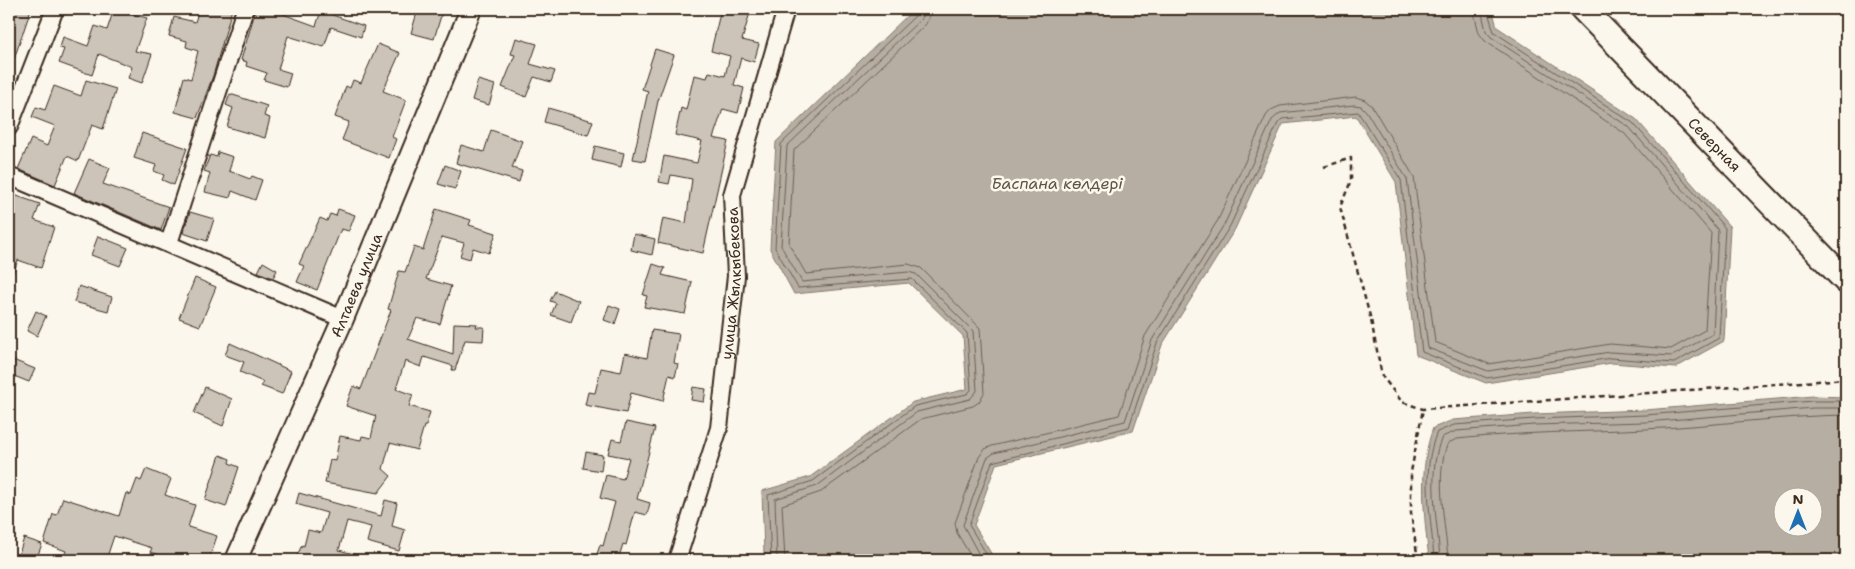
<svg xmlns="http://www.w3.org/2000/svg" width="1855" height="569" font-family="'Shantell Sans',sans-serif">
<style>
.water{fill:#b6aea2;stroke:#85796d;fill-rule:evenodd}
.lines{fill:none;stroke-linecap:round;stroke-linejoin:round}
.shore{stroke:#6c5f53;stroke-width:1}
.building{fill:#ccc4b9;stroke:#3b2a1e}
.minor-casing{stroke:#3b2a1e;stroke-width:20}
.tertiary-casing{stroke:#3b2a1e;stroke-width:24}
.secondary-casing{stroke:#3b2a1e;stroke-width:28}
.path{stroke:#3b2a1e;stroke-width:2.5;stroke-dasharray:5 4;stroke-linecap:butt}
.minor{stroke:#fbf7ec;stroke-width:16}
.tertiary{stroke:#fbf7ec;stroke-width:20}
.secondary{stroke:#fbf7ec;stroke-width:24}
.labels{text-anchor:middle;stroke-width:5;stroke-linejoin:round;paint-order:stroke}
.street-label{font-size:15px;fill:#3b2a1e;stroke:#fbf7ec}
.water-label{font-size:16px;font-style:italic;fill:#605246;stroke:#fbf7ec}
</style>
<rect width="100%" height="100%" fill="#fbf7ec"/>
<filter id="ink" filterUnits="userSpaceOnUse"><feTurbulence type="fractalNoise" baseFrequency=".02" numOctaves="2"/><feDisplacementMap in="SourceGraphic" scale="10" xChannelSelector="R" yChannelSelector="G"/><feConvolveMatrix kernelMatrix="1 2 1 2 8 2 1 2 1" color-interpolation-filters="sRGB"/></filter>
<g filter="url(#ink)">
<path class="water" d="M914,9H1492L1497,27L1636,119L1730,227L1724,341L1675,368L1612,363L1486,383L1416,355L1396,182L1356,116L1283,124L1235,229L1162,345L1133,431L996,464L974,525L995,560H767L764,555L762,491L810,477L913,402L967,389L963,336L909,283L794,294L770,249L776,142Z
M1813,396L1846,397V560L1429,559C1424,515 1418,469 1433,428L1453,420L1534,414L1645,410ZM1782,496H1812V526H1782Z"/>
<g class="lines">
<path class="shore" d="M771,560L768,495L813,481L915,406L967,394L971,390L967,333L912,279L798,288L775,248L781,144L916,15L918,9
M777,560L775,499L817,486L917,412L970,399L977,391L973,331L916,274L908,272L802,282L781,246L787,146L921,19L924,9
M785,560L782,505L821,492L921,419L973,406L979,402L984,393L980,328L921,268L908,264L806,274L789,244L794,150L926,24L932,9
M973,560L957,533L955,523L979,457L985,449L992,446L1119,415L1145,336L1218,220L1266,116L1271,110L1280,106L1356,97L1365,100L1372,106L1414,177L1435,342L1489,364L1610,344L1671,349L1705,330L1711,233L1624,133L1485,41L1479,33L1473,9
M982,560L963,525L987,458L994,453L1125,421L1152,340L1225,223L1272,120L1280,113L1354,105L1361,106L1366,111L1407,179L1428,348L1488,371L1610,352L1672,356L1713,334L1718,230L1629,127L1491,37L1486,31L1481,9
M990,560L969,525L992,462L1129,427L1157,343L1230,226L1278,123L1282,119L1358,112L1401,180L1422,352L1487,378L1611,358L1674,363L1719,338L1725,228L1633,123L1494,32L1487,9
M1434,560C1432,519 1420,472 1437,432L1454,425L1534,419L1646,415L1813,401H1846
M1440,560C1438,522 1426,473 1442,437L1456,431L1534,425L1646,422L1813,408H1846
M1448,560C1446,527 1434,474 1448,443L1457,439C1520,432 1583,432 1646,429C1713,426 1779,416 1846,415"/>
</g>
<path class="building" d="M9,9H31L10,71H9Z
M114,9L147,18L135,51L152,54L142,83L128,78L132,67L99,54L92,75L59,63L64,49L60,48L63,37L88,46L95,26L107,30Z
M199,9H232L213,76L197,118L175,112L184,77L191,79L198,51L186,47L187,41L169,36L174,17L195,22Z
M256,9H284L283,14L316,26L321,11L364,26L361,37L331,27L324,47L288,36L278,69L291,73L287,87L264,80L267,73L246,66L247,62L241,60Z
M418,9H443L434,39L411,33Z
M721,9H751L742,40L759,44L754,62L741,58L734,85L744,88L738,113L723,109L713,138L728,141L703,253L658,243L663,218L686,223L692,179L671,175L669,184L659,182L664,156L697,163L702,141L675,135L681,108L686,110L694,75L707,78L709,72L725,76L730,56L711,51Z
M516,38L537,44L530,64L555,71L551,82L534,77L526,97L502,87L515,55L511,54Z
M378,44L400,53L383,91L406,100L392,137L396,139L389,158L342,140L349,122L335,117L346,86L350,88L353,80L361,83Z
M655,49L674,55L658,101L645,161L633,159L648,91L642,89Z
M86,80L116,89L103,129L92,125L78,161L67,156L55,185L18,169L31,139L47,146L55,126L32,117L36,107L45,110L54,86L81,96Z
M478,80L495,85L489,105L472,100Z
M230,94L267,106L264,116L270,118L265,138L227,127L233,108L226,105Z
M548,108L593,121L588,135L544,122Z
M491,130L522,141L512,168L522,171L519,182L456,163L461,145L484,152Z
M142,133L187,148L174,185L162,180L164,175L154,171L156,165L134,158Z
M595,146L624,153L621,167L592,160Z
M218,152L233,157L229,171L250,179L252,176L262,180L255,200L232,191L230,198L205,192L210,173L204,171L210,155L217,157Z
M89,159L110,168L103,184L169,207L161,230L74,193Z
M445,165L461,171L455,189L438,184Z
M14,195L40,204L34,220L54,227L41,268L18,260L10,282L9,208Z
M338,209L355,215L349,231L341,229L317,290L297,282L304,266L299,264L320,218L327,221L330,214L336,216Z
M436,209L471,220L469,225L496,233L489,253L473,248L470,259L460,256L464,243L442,237L426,279L451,286L440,324L417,318L408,339L453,354L454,323L477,324L476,327H484L483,341L465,340L455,370H452L453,366L424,357L421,367L405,361L396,389L413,395L409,406L430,412L426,426H424L417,450L390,443L383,469L391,476L378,493L325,483L330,460L335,461L340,436L361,440L362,436L371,438L376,416L346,406L353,386L361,389L391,310L388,309L399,271L405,272L414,247L423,250Z
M190,212L214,219L207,241L183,233Z
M634,234L655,239L652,255L631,250Z
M98,236L128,248L120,266L91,255Z
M263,262L277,270L273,278L258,272Z
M653,264L665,268L662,275L692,282L685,314L644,307L647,296L643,295Z
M195,278L216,287L200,326L179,318Z
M79,286L112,297L108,311L74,302Z
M555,291L579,301L571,322L551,315L556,303L550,301Z
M609,305L620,309L615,324L604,320Z
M36,311L46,316L37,336L27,331Z
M652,330L679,334L674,363L678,364L675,377L669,375L663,401L631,393L626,413L585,405L588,392L595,393L601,368L621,372L625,353L647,358Z
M230,343L291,371L282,394L261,386L263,382L240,372L244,362L225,355Z
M13,360L35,369L29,382L9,374Z
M205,387L232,399L223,426L194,413Z
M693,387L706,389L704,402L691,400Z
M626,422L655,428L637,499L650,503L647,515L635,512L626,545L623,544L618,560H595L600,545L603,546L615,502L600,498L606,475L623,479L629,458L608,454L612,439L621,441Z
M586,452L603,455L601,471L583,468Z
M220,455L230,459L229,463L239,467L226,507L205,500Z
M146,469L171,479L165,495L195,505L188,527L217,536L209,560H178L150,552L152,548L114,536L106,560H89L79,557L78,560H63L66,551L44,543L53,514L57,515L63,498L119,516L126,493L131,495L137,479L141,481Z
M299,493L381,516L385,500L397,503L392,526L405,530L399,551L367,542L371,527L347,521L339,550L364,557V560H336L324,557L322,560H295L302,545L304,546L308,530L321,533L327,513L296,504Z
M24,538L42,544L36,560H17Z"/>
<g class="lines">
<g class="minor-casing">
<g id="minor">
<path d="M9,127L55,9"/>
<path d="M9,176L343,319"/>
<path d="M169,243L245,9"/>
<path id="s1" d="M677,560L719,428L736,276L732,195L786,9"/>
</g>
</g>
<g class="tertiary-casing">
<g id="tertiary">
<path id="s2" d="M236,560L343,319L471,9"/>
</g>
</g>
<g class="secondary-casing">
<g id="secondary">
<path id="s3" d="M1583,9L1846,281"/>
</g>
</g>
<path class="path" d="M1324,167L1351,158V181L1340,207L1371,320L1382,376L1402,402L1423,409L1846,379
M1418,560L1411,513V472L1423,409"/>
<use href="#minor" class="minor"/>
<use href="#tertiary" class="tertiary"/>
<use href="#secondary" class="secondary"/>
</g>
</g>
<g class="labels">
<g class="street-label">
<text dy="5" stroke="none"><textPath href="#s3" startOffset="189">Северная</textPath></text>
<text dy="5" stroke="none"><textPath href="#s1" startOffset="284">улица Жылкыбекова</textPath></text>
<text dy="5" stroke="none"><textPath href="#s2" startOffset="300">Алтаева улица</textPath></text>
</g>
<g class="water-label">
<text x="1057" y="189">Баспана көлдері</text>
</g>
</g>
<rect width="1855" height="569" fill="none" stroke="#fbf7ec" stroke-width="30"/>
<rect x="15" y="15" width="1825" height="539" fill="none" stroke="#3b2a1e" stroke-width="2" filter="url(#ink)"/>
<g transform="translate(1798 512)"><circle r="24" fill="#fbf7ec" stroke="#aea59a"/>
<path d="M0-4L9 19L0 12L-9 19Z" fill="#1f6fb2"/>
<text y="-8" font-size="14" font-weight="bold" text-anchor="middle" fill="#3b2a1e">N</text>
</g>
</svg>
